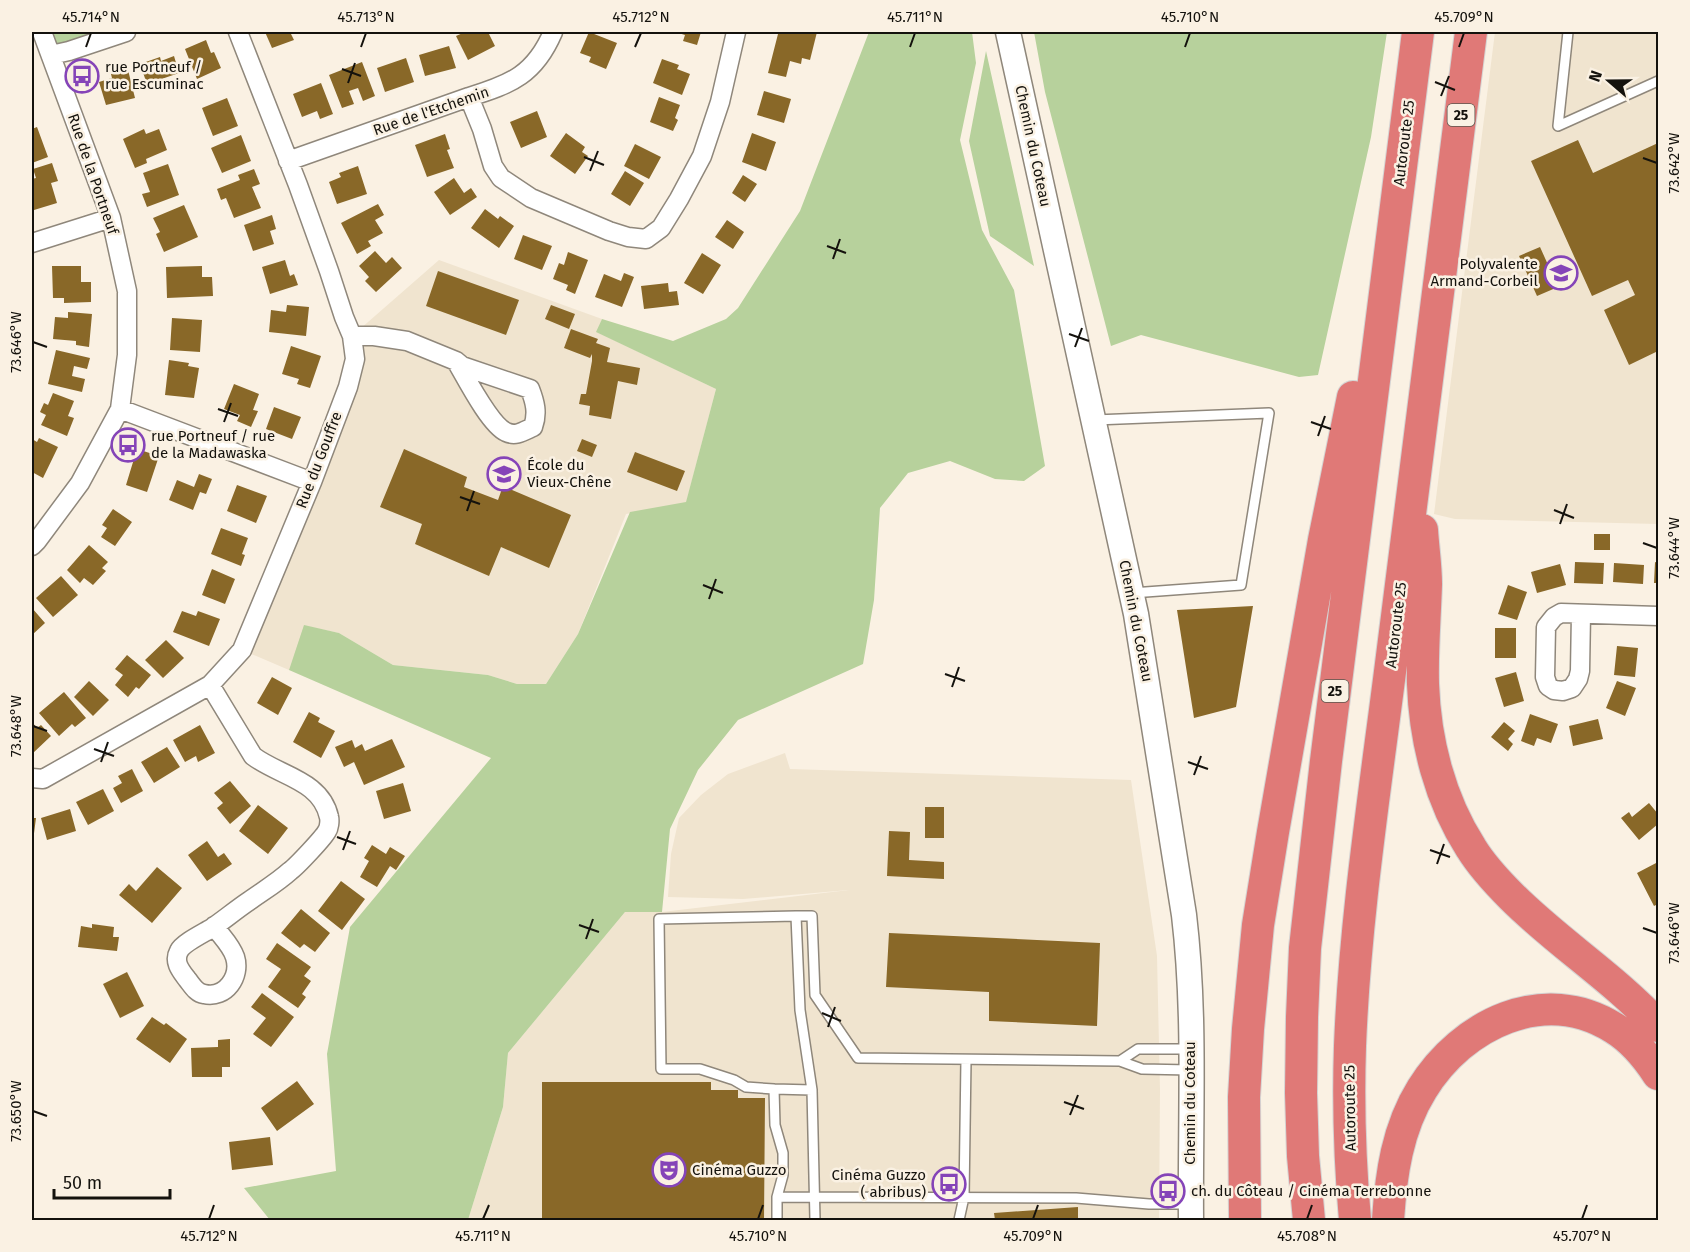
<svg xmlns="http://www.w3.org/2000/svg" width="1690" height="1252" font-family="'Fira Sans',sans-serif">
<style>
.built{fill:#f0e4cf}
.green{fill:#b7d19c}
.building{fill:#896828}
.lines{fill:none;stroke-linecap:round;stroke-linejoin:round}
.lane-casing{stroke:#8f877b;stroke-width:12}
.street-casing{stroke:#8f877b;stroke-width:21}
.secondary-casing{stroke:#8f877b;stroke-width:27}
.highway-casing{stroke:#d5d4d3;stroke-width:34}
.lane{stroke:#fff;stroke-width:9}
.street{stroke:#fff;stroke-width:18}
.secondary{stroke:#fff;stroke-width:24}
.highway{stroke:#e07977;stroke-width:32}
.ticks{fill:none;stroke:#14120d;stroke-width:2}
.labels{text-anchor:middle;stroke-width:5;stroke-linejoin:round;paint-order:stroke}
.shield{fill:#faf1e3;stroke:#59554d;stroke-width:1.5}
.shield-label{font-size:14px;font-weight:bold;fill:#14120d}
.poi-label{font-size:15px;fill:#14120d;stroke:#faf1e3;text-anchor:start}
.street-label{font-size:15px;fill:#14120d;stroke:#faf1e3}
.neatline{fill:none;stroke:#14120d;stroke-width:2}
.ticks-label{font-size:15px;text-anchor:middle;fill:#14120d}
</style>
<rect width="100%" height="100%" fill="#faf1e3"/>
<path class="built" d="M1495,32H1658V524L1455,519L1434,514Z
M439,260L602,319L597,332L716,389L686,503L626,514L578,634L546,684H517L488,675L393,665L339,633L305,626L289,670L242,650L348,387L352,336Z
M785,753L790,769L1131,780L1157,956L1160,1090L1159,1220H468L503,1107L508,1053L625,912H662L849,890L743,899L668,897L671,854L679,818L701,795L728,774Z"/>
<path class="green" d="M47,32H103L54,49Z
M869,32H972L976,63L960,140L982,230L1014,290L1045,466L1024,481L995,479L950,461L908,473L880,508L874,600L863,664L738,720L698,770L670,829L662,912H625L508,1053L503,1107L468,1220H270L244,1188L336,1171L327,1054L350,927L491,758L289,670L304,625L339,633L393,665L488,675L517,684H546L578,634L630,512L686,502L716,389L596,332L602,319L673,341L726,319L738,308L800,211Z
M1034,32H1387L1371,137L1318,375L1299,377L1141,335L1111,346L1045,92Z
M986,51L1034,266L990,236L969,141Z"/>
<path class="building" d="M265,32H290L294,40L272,48Z
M465,32H488L495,46L468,60L456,36Z
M589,32L617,43L606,69L589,62L591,57L580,53Z
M675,32H701L697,45L683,41L685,35Z
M775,32H817L810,60L802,58L801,64L790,61L786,77L768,73L778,34L774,33Z
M206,40L211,53L214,52L221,68L197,79L185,49Z
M449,46L456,68L425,76L419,55Z
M174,56L179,73L147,84L140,64L160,57L161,61Z
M406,58L414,82L385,92L377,68Z
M662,59L679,65L677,69L690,74L682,95L653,83Z
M362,62L375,96L363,101L358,88L349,91L354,104L342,108L329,75Z
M128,70L135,98L106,105L99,82L112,78L111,74Z
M321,83L333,114L320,119L317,111L302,117L293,94Z
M764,91L791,99L784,123L757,115Z
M659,97L680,105L675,118L678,120L673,131L650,122Z
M227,98L238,126L213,136L202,108Z
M537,111L547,137L521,148L510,122Z
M37,127L48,157L32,163V129Z
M144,129L146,134L159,129L167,150L146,159L147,163L135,168L123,139Z
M566,133L585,147L582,152L588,156L575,174L550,156Z
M752,133L776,142L766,171L742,162Z
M445,134L450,149L447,150L454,168L427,177L415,145Z
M241,135L251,161L222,173L211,148Z
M1578,140L1593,173L1658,143V351L1629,365L1604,310L1635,295L1628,280L1592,296L1531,161Z
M635,144L661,157L649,179L624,166Z
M52,163L58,181L51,183L57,203L34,210L32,203V179L36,178L33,169Z
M168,164L179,195L147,207L142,194L150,192L143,173Z
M358,166L367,194L337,204L329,182L341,177L339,173Z
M254,169L260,184L252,187L261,208L234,218L226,198L221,200L217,189L240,180L238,175Z
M625,171L644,183L630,206L611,194Z
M743,175L757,184L745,202L732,193Z
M454,178L464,193L471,188L477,197L450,215L434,192Z
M378,204L384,215L375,220L383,233L368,241L371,246L357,254L341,223Z
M184,205L198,237L164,252L156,234L160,232L153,218Z
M485,209L498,219L500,216L514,226L499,248L471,228Z
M272,215L276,229L270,231L274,244L253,251L244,225Z
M727,220L744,232L733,249L715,237Z
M523,235L552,246L542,270L514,259Z
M1540,247L1558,287L1537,296L1519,256Z
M375,251L386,263L392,257L402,268L376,292L365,281L369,277L359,266Z
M568,252L588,260L575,294L566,290L568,285L553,279L559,263L564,265Z
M702,253L721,265L703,294L684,283Z
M285,260L290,276L294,274L298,285L270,294L262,267Z
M52,266H81V282H91V302L64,303V298H53Z
M202,266V277H212L213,296L167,298L166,267Z
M438,271L519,300L506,335L426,306Z
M624,273L634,277L622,307L595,297L604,274L621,281Z
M668,283L669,292L677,291L679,305L644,309L641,286Z
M287,305L309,307L306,336L269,332L271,310L286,312Z
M551,305L575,314L569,329L545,319Z
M68,312L92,314L89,347L76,345V341L53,339L55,317L68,318Z
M172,318L202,320L200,352L170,350Z
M571,329L598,339L596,343L610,348L607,362L640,368L637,385L618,381L611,419L589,415L590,406L579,404L581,394H586L592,361V354L590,358L564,348Z
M291,346L321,356L310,388L297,384L299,379L282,374Z
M56,350L90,358L87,369L74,366L72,376L85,379L82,392L48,384Z
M169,360L189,363L188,366L199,368L194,398L165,395Z
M234,384L259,394L253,410L258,411L251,427L237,421L240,415L224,409Z
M53,393L74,401L68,416L74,418L67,436L41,425L46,415L40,412L44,403L48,405Z
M274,407L301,417L292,439L266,429Z
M39,438L58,447L43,478L32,472V439L37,442Z
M582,439L597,445L592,457L577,451Z
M137,449L159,456L147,492L126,485Z
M404,449L467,477L464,487L498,500L503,486L571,515L549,568L501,547L489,576L415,544L422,524L380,507Z
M635,452L685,471L677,491L627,472Z
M199,474L212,479L206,494L200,492L193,510L169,500L177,480L194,487Z
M237,485L267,496L256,523L227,511Z
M113,509L132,522L115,546L101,537L107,528L102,525Z
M221,528L248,538L242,554L245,555L241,566L211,554Z
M1594,534H1610V550H1594Z
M89,545L108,562L102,568L106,571L93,585L84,578L80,583L67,570Z
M1575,562L1604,563L1603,584L1574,583Z
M1655,562L1658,563V583H1654Z
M1614,563L1644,565L1643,584L1613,582Z
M1560,564L1566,585L1537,593L1531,572Z
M212,569L235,579L225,604L202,595Z
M61,576L78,595L53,617L36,598Z
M1508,585L1527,592L1517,620L1498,614Z
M1253,606L1236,707L1194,718L1177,610Z
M32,608L45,623L32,635Z
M182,611L196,616L198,611L220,619L209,646L173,632Z
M1495,628H1516V658H1495Z
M166,640L184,658L163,678L145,660Z
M1617,646L1638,648L1635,677L1614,675Z
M127,655L151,675L139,689L136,687L128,697L115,685L123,675L115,669Z
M1516,672L1524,701L1504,707L1495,678Z
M272,677L292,688L278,715L257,703Z
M89,681L109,700L93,716L74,697Z
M1617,681L1636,688L1625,716L1606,708Z
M64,692L86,718L75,727L72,724L59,736L39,713Z
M309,712L320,718L318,722L335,731L321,758L293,742Z
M1530,714L1558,724L1551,743L1537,738L1534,746L1521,741Z
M1598,719L1603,739L1573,746L1569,726Z
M32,722L37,728L41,725L51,736L32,754Z
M1504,722L1515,731L1508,739L1513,744L1508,751L1491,737Z
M200,725L215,753L198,762L196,756L185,762L173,740Z
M392,739L405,767L364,785L354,762L344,767L335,747L352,740L355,748L362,744L365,751Z
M167,747L180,767L154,783L141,762Z
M132,769L143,791L121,803L113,788L122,783L118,776Z
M230,781L251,806L230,824L217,808L223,803L214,793Z
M403,783L411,811L384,819L376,791Z
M103,789L114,811L88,825L76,802Z
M1649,803L1658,814V824L1639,840L1621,818L1629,812L1632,817Z
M258,805L288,828L268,854L239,831Z
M925,807H944V838H925Z
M70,809L76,831L47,840L41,818Z
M32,818H36L33,841H32Z
M889,831L910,832L909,860L944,862V879L887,876Z
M207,841L218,857L224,853L232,864L207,881L188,855Z
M372,845L386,854L390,847L405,856L396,870L390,866L377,887L360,877L369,861L364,858Z
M1658,862V904L1654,906L1637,873Z
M157,867L182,888L152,923L119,895L129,884L136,891Z
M341,881L365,899L342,930L318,911Z
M301,909L330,933L315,952L304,944L300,948L281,933Z
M92,924L114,927L113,937H119L117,951L78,947L81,926L92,928Z
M889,933L1100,943L1097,1026L989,1021V992L886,987Z
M277,943L311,967L304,976L311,981L302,994L306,997L298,1008L268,987L281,969L266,959Z
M127,972L144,1006L120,1018L103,984Z
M262,993L294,1017L271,1047L253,1034L266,1018L251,1007Z
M152,1017L164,1025L166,1023L187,1039L170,1063L136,1039Z
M230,1039V1067H222V1077H192L191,1048L218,1047V1040Z
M297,1081L314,1104L277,1131L261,1108Z
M542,1082H711V1090H738V1098H765L764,1220H542Z
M270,1137L273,1165L232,1170L229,1142Z
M1078,1207V1220H995L994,1213Z"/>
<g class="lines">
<g class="lane-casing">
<path id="lane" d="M1568,32L1558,126L1658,81
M1095,420L1269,413L1241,585L1132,593
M796,916H812L815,995L858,1058L1120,1061L1142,1069L1190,1070
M1120,1061L1138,1049H1190
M774,1089L746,1087L734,1080L700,1069H661L659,919L796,916L800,1010L812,1090
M777,1197L1076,1198L1149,1204H1191
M777,1220V1197L783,1175V1153L775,1125L774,1089L812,1090L815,1220
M959,1220L964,1197L966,1060"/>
</g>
<g class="street-casing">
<path id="street" d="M51,55L69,51L126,32
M469,97L482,129L493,166L501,178L531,198L609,231L628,237L646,239L661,228L679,199L702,156L720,102L736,32
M288,161L469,97C512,84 535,74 553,32
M32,243L111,218
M352,336H374L407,341L456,361L462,366L530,389C535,402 538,413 533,427C524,431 516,437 506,432C490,425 466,378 456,361
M120,409L312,482
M32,546L37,541L80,483L120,409L127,355V291L111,218L42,32
M1581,614L1580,671L1578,679L1572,688L1563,691L1554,690L1548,686L1545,677L1546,627L1554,617L1561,613L1658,616
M210,685L253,756C279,776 321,780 329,817C330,821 329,828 327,831C324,837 297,866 290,871C278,882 263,891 249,901C237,909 225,919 212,928C204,933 183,943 179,951C173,962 181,971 187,979C192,985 196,993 204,994C226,999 241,976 235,957C231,945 221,936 214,926
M32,778L43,779L210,685L242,650L312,482L348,387L355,359L352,336L344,317L329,271L298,185L238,32"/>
</g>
<g class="secondary-casing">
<path id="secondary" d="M1008,32L1136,614L1184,915C1196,1016 1190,1119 1191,1220"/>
</g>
<g class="highway-casing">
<path id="highway" d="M1422,530C1423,547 1426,566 1426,584C1425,617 1422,651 1423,684C1425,741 1440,800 1471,848C1482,866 1497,882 1512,897C1558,943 1614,978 1658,1026
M1245,1220L1244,1097L1248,1029L1258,925L1273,832L1324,540L1353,397
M1309,1220L1303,1156L1301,1093L1302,1017L1305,948L1326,761L1418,32
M1355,1220C1350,1163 1348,1104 1350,1046C1355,918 1375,791 1391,664C1418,453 1445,242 1471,32
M1388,1220C1391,1175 1397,1129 1422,1089C1462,1024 1544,984 1614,1028C1632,1039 1647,1057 1658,1074"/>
</g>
<use href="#lane" class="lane"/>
<use href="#street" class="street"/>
<use href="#secondary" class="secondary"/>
<use href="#highway" class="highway"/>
</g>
<path class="ticks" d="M86,47L91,33M361,47L366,33M635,47L641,33M910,47L915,33M1185,47L1190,33M1459,47L1464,33M342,69L361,76M1435,82L1455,90M348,83L355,63M1441,96L1449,76M584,157L604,165M1643,158L1657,163M590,171L598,151M827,246L846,253M833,259L840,239M1069,334L1089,341M33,342L47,347M1075,347L1082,328M218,409L238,416M224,422L231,403M1311,422L1331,429M1318,436L1325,416M460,497L480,504M1554,510L1574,518M467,511L474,491M1560,524L1567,504M1643,543L1657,548M703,585L723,593M709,599L716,579M945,674L965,681M952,687L959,667M33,726L47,731M94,749L114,756M101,762L108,742M1188,762L1208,769M1194,775L1201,756M337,837L356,844M343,850L350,831M1430,850L1450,857M1437,864L1444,844M579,925L599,932M1643,928L1657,933M586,939L593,919M822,1013L841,1021M828,1027L835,1007M1064,1102L1084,1109M33,1111L47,1116M1070,1115L1078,1095M209,1219L214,1205M483,1219L489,1205M758,1219L763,1205M1033,1219L1038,1205M1307,1219L1312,1205M1582,1219L1587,1205"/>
<defs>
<g id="bus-ring" transform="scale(1.725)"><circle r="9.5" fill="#faf1e3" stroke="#8544b8" stroke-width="1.5"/><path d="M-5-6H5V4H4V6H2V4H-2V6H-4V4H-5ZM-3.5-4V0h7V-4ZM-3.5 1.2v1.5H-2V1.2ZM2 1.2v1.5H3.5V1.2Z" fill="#8544b8"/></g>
<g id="school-ring" transform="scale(1.725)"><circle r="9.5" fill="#faf1e3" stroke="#8544b8" stroke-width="1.5"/><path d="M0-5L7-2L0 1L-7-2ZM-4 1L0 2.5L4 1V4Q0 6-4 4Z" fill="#8544b8"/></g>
<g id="theatre-ring" transform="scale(1.725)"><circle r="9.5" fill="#faf1e3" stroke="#8544b8" stroke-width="1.5"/><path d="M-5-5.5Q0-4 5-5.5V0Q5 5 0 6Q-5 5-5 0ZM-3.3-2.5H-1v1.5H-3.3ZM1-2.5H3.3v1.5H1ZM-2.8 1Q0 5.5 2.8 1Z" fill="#8544b8"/></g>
</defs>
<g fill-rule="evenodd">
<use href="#bus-ring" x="82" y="76"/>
<use href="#school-ring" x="1561" y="273"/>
<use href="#bus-ring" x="128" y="445"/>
<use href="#school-ring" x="504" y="474"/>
<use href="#theatre-ring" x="669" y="1170"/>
<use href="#bus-ring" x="949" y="1184"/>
<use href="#bus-ring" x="1168" y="1191"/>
</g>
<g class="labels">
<g class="shield">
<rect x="1447.5" y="104" width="27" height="22" rx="4.5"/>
<rect x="1321.5" y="680" width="27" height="22" rx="4.5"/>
</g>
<g class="shield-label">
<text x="1461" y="120">25</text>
<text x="1335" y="696">25</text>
</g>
<g class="poi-label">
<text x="105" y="72">rue Portneuf /<tspan x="105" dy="17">rue Escuminac</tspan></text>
<text x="1538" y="269" text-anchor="end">Polyvalente<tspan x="1538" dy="17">Armand-Corbeil</tspan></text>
<text x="151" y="441">rue Portneuf / rue<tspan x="151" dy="17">de la Madawaska</tspan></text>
<text x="527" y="470">École du<tspan x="527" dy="17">Vieux-Chêne</tspan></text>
<text x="692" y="1175">Cinéma Guzzo</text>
<text x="926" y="1180" text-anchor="end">Cinéma Guzzo<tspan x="926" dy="17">( abribus)</tspan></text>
<text x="1191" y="1196">ch. du Côteau / Cinéma Terrebonne</text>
</g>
<g class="street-label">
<text transform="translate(431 111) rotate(-19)" y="5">Rue de l'Etchemin</text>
<text transform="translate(1404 143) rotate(-83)" y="5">Autoroute 25</text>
<text transform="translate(1033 146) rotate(78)" y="5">Chemin du Coteau</text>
<text transform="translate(93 174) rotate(71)" y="5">Rue de la Portneuf</text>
<text transform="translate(319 460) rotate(-69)" y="5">Rue du Gouffre</text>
<text transform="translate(1136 621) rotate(79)" y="5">Chemin du Coteau</text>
<text transform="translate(1396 625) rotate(-83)" y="5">Autoroute 25</text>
<text transform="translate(1190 1103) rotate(-90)" y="5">Chemin du Coteau</text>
<text transform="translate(1350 1108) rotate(-91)" y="5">Autoroute 25</text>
</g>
</g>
<rect width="1690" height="1252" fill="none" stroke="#faf1e3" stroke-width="66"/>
<g transform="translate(1609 81) rotate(290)" stroke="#faf1e3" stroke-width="4.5" paint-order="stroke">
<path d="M0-4.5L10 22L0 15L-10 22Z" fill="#14120d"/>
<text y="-9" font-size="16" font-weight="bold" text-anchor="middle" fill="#14120d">N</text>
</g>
<path d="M54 1189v9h116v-9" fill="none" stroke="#14120d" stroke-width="3"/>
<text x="63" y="1189" font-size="18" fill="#14120d" stroke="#faf1e3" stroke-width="4.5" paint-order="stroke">50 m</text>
<rect x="33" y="33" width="1624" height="1186" class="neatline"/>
<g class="ticks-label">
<text x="91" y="22">45.714°N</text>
<text x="366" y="22">45.713°N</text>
<text x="641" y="22">45.712°N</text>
<text x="915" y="22">45.711°N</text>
<text x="1190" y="22">45.710°N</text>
<text x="1464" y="22">45.709°N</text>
<text transform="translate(1674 163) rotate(-90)" y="5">73.642°W</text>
<text transform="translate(16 342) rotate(-90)" y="5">73.646°W</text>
<text transform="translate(1674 548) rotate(-90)" y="5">73.644°W</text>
<text transform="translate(16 726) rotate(-90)" y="5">73.648°W</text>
<text transform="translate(1674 933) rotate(-90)" y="5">73.646°W</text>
<text transform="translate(16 1111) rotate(-90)" y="5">73.650°W</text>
<text x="209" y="1241">45.712°N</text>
<text x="483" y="1241">45.711°N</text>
<text x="758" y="1241">45.710°N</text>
<text x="1033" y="1241">45.709°N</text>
<text x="1307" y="1241">45.708°N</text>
<text x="1582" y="1241">45.707°N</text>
</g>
</svg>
